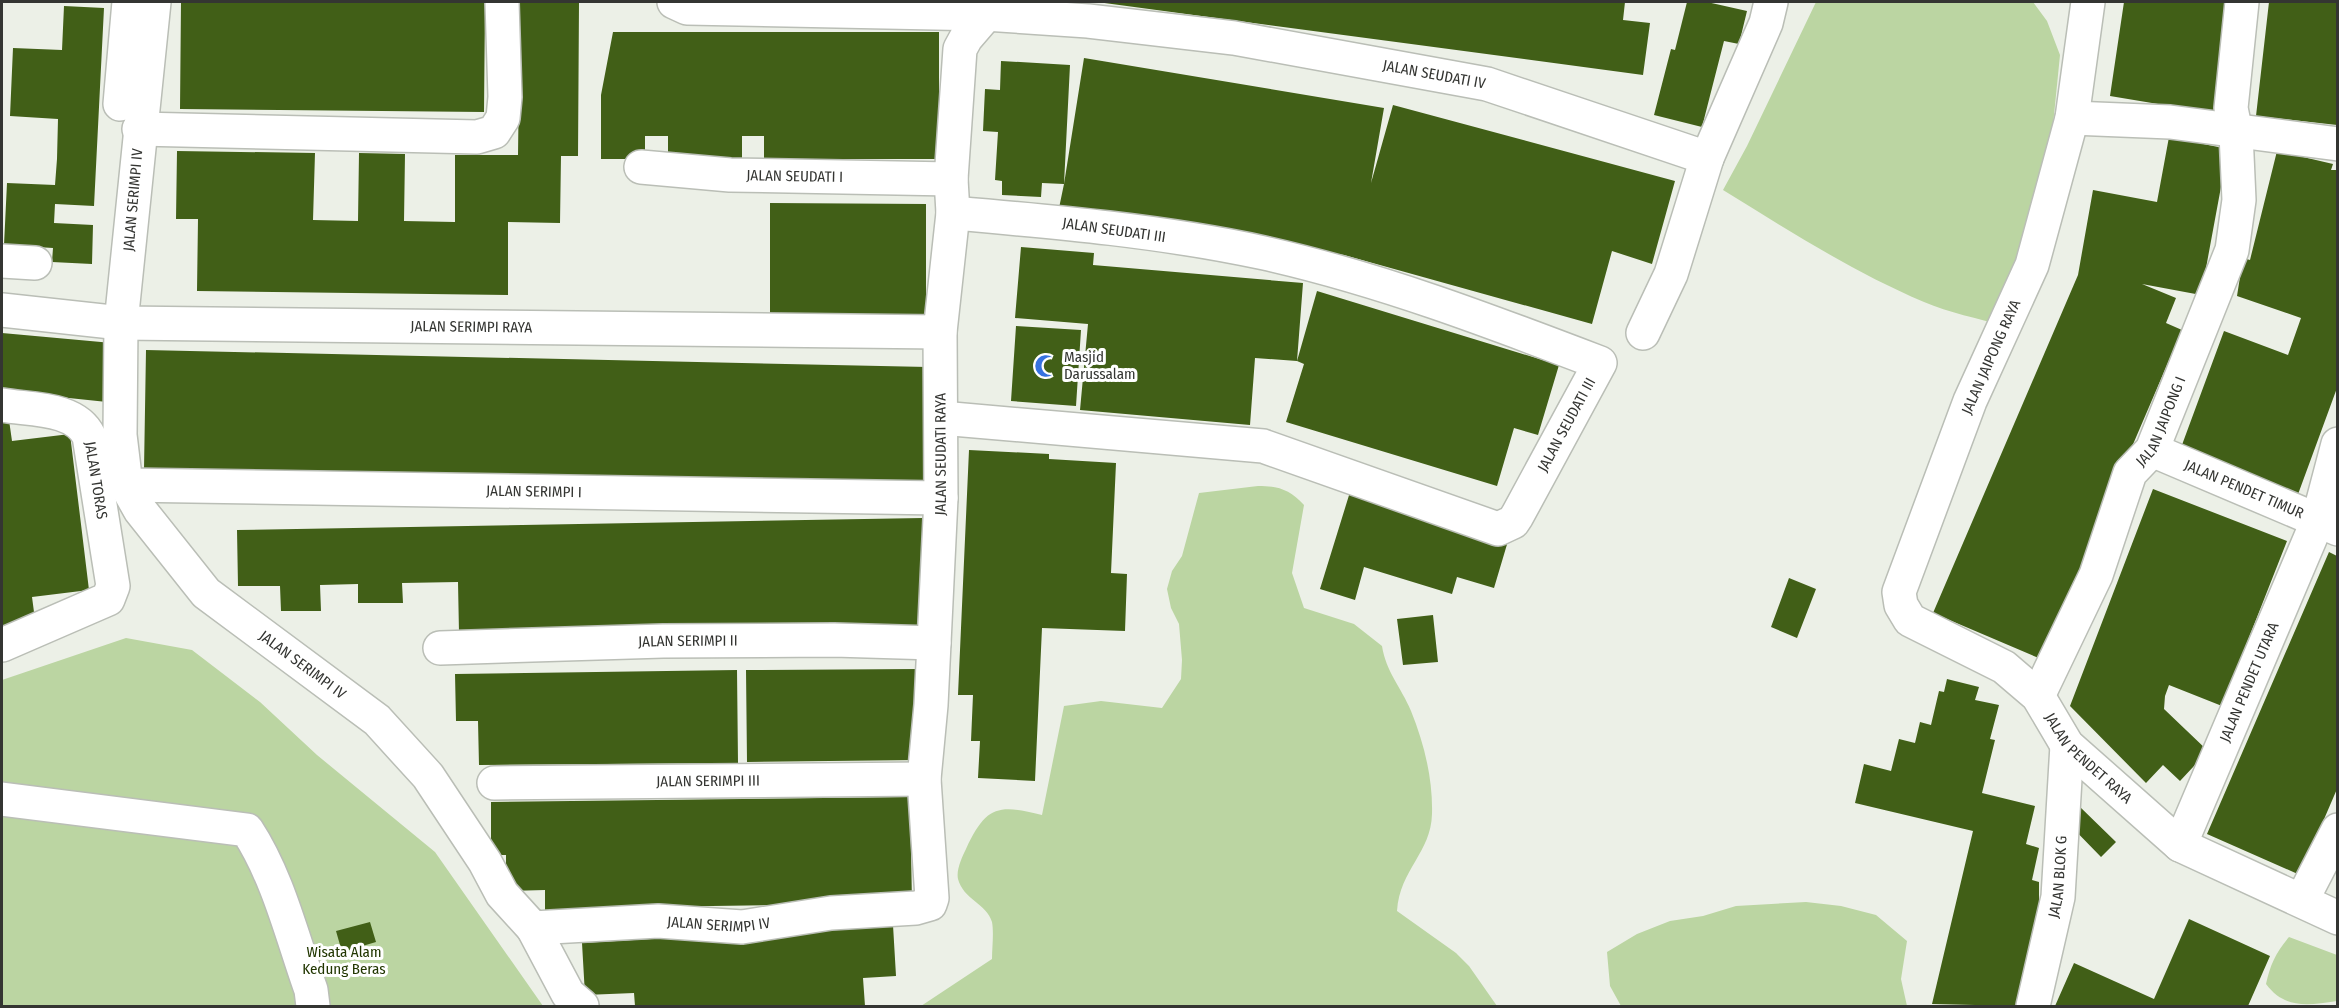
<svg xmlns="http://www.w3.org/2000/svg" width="2339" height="1008" font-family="'Fira Sans Condensed',sans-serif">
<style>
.green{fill:#bbd5a2}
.building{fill:#415f17}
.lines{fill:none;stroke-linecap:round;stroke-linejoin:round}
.minor-casing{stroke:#babeb6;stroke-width:36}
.minor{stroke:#fff;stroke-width:33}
.labels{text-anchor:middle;stroke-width:6;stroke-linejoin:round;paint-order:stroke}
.street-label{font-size:15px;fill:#343532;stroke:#fff}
.poi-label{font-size:15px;fill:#343532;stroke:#fff;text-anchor:start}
.park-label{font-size:15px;fill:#213600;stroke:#fff}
</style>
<rect width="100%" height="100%" fill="#ecf0e7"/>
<path class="green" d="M1816,2H2033L2047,21L2060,55L2050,155L2004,326C1978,318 1949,313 1924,302C1853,272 1788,230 1723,190L1747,146Z
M1258,486C1279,486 1290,490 1304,505L1292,573L1304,608L1354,624L1382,646C1386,672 1401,687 1411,711C1424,743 1433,779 1432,814C1431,853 1400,869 1397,911L1456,953L1469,966L1497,1006H921L992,959C992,948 994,933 992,922C987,904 963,899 958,879C956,870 962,857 966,849C986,806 998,804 1042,815L1064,706L1101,701L1162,708L1181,679L1182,660L1179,624L1171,608L1167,589L1172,571L1182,556L1199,493Z
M126,638L192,650L260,702L317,755L435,852L543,1006H2V680Z
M1806,902L1841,906L1876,915L1907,941L1901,979L1907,1006H1621L1610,986L1607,952L1637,934L1670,921L1703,916L1736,906Z
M2289,937L2337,955V1001C2305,1006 2284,1008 2266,984C2270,965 2276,952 2289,937Z"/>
<path class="building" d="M181,2H485L484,112L180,109Z
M520,2H579L578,156H561L560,223L508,222V295L197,291L198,219H176L177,151L315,153L313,220L358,221L359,153L405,154L404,221L455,222V155H518Z
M1097,2H1625L1623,20L1650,23L1643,75Z
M1687,2H1707L1747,11L1739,44L1724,41L1702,127L1654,115L1671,49L1675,50Z
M2124,2H2234L2218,114L2110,96Z
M2269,2H2337V125L2256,116Z
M64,6L104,8L94,206L55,204L54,223L93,225L92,264L52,262L53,248L4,245L7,183L55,185L57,159L58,119L10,116L13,48L62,50Z
M613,32H939V159H764V136H742V159H668V136H645V159H601V95Z
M1084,58L1384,108L1371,183L1393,105L1675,181L1652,264L1612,251L1592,324L1344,255L1059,208L1064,184L1042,183L1041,197L1002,195V181L995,180L998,132L983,131L985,89L1000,90L1001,61L1070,65L1064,184Z
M2169,137L2228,149L2201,295L2142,284L2176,298L2166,323L2182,330L2041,659L1933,613L2078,275L2093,190L2157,202Z
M2277,151L2333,164L2331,170H2337V388L2297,497L2179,453L2224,331L2288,355L2301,318L2237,296L2243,258L2250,260Z
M770,203L926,204V319L770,318Z
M1021,247L1094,253L1093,265L1303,283L1297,361L1255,358L1250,425L1080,410L1088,324L1015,318Z
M1317,291L1559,365L1538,435L1514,428L1497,486L1286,422L1304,364L1297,361Z
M1016,326L1081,330L1076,406L1011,401Z
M2,333L112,343L107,402L2,391Z
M146,350L928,367L926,486L144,469Z
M9,420L12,441L70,434L89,590L32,597L36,627L2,631V421Z
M969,450L1049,454V459L1116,463L1111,573L1127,574L1125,631L1042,628L1035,781L978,778L980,741H971L973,695H958Z
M2153,489L2287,541L2222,706L2169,685L2165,696L2164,709L2208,751L2180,781L2163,765L2146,783L2070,706Z
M1350,492L1508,541L1494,588L1457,577L1452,594L1364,567L1355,600L1320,589Z
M923,518L925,625L459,633L458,582L402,583L403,603H358V584L320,585L321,611H281L280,586H238L237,530Z
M2329,552L2337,556V789L2300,875L2207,834Z
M1789,578L1816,589L1797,638L1771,627Z
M1433,615L1438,662L1403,665L1397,619Z
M919,669L920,760L747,762L746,670Z
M737,670L738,763L479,765L478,721H456L455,674Z
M1947,679L1979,687L1975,700L1999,705L1990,739L1995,740L1982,793L2035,806L2026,844L2039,848L2032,880L2039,882V917L2018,1006L1932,1004L1973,831L1855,803L1864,764L1891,771L1899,739L1915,743L1920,722L1931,725L1939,691L1944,692Z
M910,797L912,903L641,907L545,918V890L506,891V855H491V802Z
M2078,805L2116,842L2101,857L2064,819Z
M2189,919L2270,956L2248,1006H2055L2074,963L2154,999Z
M370,922L376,942L342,952L336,931Z
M893,925L896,976L863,978L865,1006H635L634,993L585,995L582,943Z"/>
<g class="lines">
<g class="minor-casing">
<g id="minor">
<path id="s1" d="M154,2L121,323L120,435L126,485L140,510L206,593L377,720L428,776L485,862L502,894L533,928L658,921L742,927L831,913L916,908L930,904L932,898L924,779L931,705L941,498L940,332L953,213L951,179L960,49L966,38L997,2"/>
<path id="s2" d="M674,2L687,8L985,14L1088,21L1234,38L1487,84L1707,158L1766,23L1771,2"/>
<path id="s3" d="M2088,2L2072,118L2032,265L1970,401L1899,592L1901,605L1910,620L2004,667L2038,696L2067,745L2180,845L2338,918"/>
<path d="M120,104L129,2"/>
<path d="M2072,118L2170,122L2338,144"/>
<path d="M139,129L477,137L494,132L503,118L505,97L502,2"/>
<path id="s4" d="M641,167L730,175L951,179"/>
<path d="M2,261L35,263"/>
<path id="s5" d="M2,310L121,323L940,332"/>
<path d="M1643,333L1671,274L1707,158"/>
<path id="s6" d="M2,405C30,410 75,407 89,436L113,586L108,599L2,645"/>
<path id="s7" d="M941,418L1263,446L1498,529L1513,522L1517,516L1600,363C1490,321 1380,279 1264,253C1162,231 1057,222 953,213"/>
<path id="s8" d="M2152,450L2338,529"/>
<path id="s9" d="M126,485L941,498"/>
<path id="s10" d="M440,648L663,641L834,640L934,643"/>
<path id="s11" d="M2038,696L2096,575L2130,473L2152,450L2232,250L2239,200L2236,133L2231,108L2242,2"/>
<path id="s12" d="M494,783L924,779"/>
<path d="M2,799L247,830C278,877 292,937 311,990L313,1006"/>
<path id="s13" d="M2180,845L2318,520L2338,444"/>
<path d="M2302,900L2338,830"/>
<path d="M533,928L568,994L582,1006"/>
<path id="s14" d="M2033,1006L2058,897L2067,745"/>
</g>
</g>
<use href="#minor" class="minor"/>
</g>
<defs>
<g id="mosque-bare" transform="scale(1.8)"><path d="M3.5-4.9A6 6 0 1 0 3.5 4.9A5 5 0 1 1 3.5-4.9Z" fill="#3672e1" stroke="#fff" stroke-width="2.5" paint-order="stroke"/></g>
</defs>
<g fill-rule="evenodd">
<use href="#mosque-bare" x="1046" y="366"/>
</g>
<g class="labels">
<g class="street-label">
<text dy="5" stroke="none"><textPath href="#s2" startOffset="766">JALAN SEUDATI IV</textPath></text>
<text dy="5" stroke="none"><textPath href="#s4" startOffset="154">JALAN SEUDATI I</textPath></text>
<text transform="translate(133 200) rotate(-85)" y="5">JALAN SERIMPI IV</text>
<text transform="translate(1114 230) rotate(8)" y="5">JALAN SEUDATI III</text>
<text dy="5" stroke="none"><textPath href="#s5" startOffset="470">JALAN SERIMPI RAYA</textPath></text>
<text transform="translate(1991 357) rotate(-66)" y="5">JALAN JAIPONG RAYA</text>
<text dy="5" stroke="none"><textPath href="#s11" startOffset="303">JALAN JAIPONG I</textPath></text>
<text dy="5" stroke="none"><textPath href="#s7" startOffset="700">JALAN SEUDATI III</textPath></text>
<text dy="5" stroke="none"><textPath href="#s1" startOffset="1944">JALAN SEUDATI RAYA</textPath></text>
<text dy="5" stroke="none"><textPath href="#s6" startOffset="141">JALAN TORAS</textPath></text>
<text dy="5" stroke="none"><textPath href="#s8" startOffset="100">JALAN PENDET TIMUR</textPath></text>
<text dy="5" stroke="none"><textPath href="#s9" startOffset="408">JALAN SERIMPI I</textPath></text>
<text dy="5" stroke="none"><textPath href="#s10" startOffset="248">JALAN SERIMPI II</textPath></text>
<text dy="5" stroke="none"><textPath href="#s1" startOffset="740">JALAN SERIMPI IV</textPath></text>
<text dy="5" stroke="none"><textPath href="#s13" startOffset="177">JALAN PENDET UTARA</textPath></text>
<text dy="5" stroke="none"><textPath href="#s3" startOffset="884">JALAN PENDET RAYA</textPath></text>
<text dy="5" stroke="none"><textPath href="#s12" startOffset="214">JALAN SERIMPI III</textPath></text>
<text dy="5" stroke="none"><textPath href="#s14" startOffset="132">JALAN BLOK G</textPath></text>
<text dy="5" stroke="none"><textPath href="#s1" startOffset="1280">JALAN SERIMPI IV</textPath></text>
</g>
<g class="poi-label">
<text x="1064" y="362">Masjid<tspan x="1064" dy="17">Darussalam</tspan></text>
</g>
<g class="park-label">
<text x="344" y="957">Wisata Alam<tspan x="344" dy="17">Kedung Beras</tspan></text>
</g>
</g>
<rect width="2339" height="1008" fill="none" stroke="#343532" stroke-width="6"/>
</svg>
